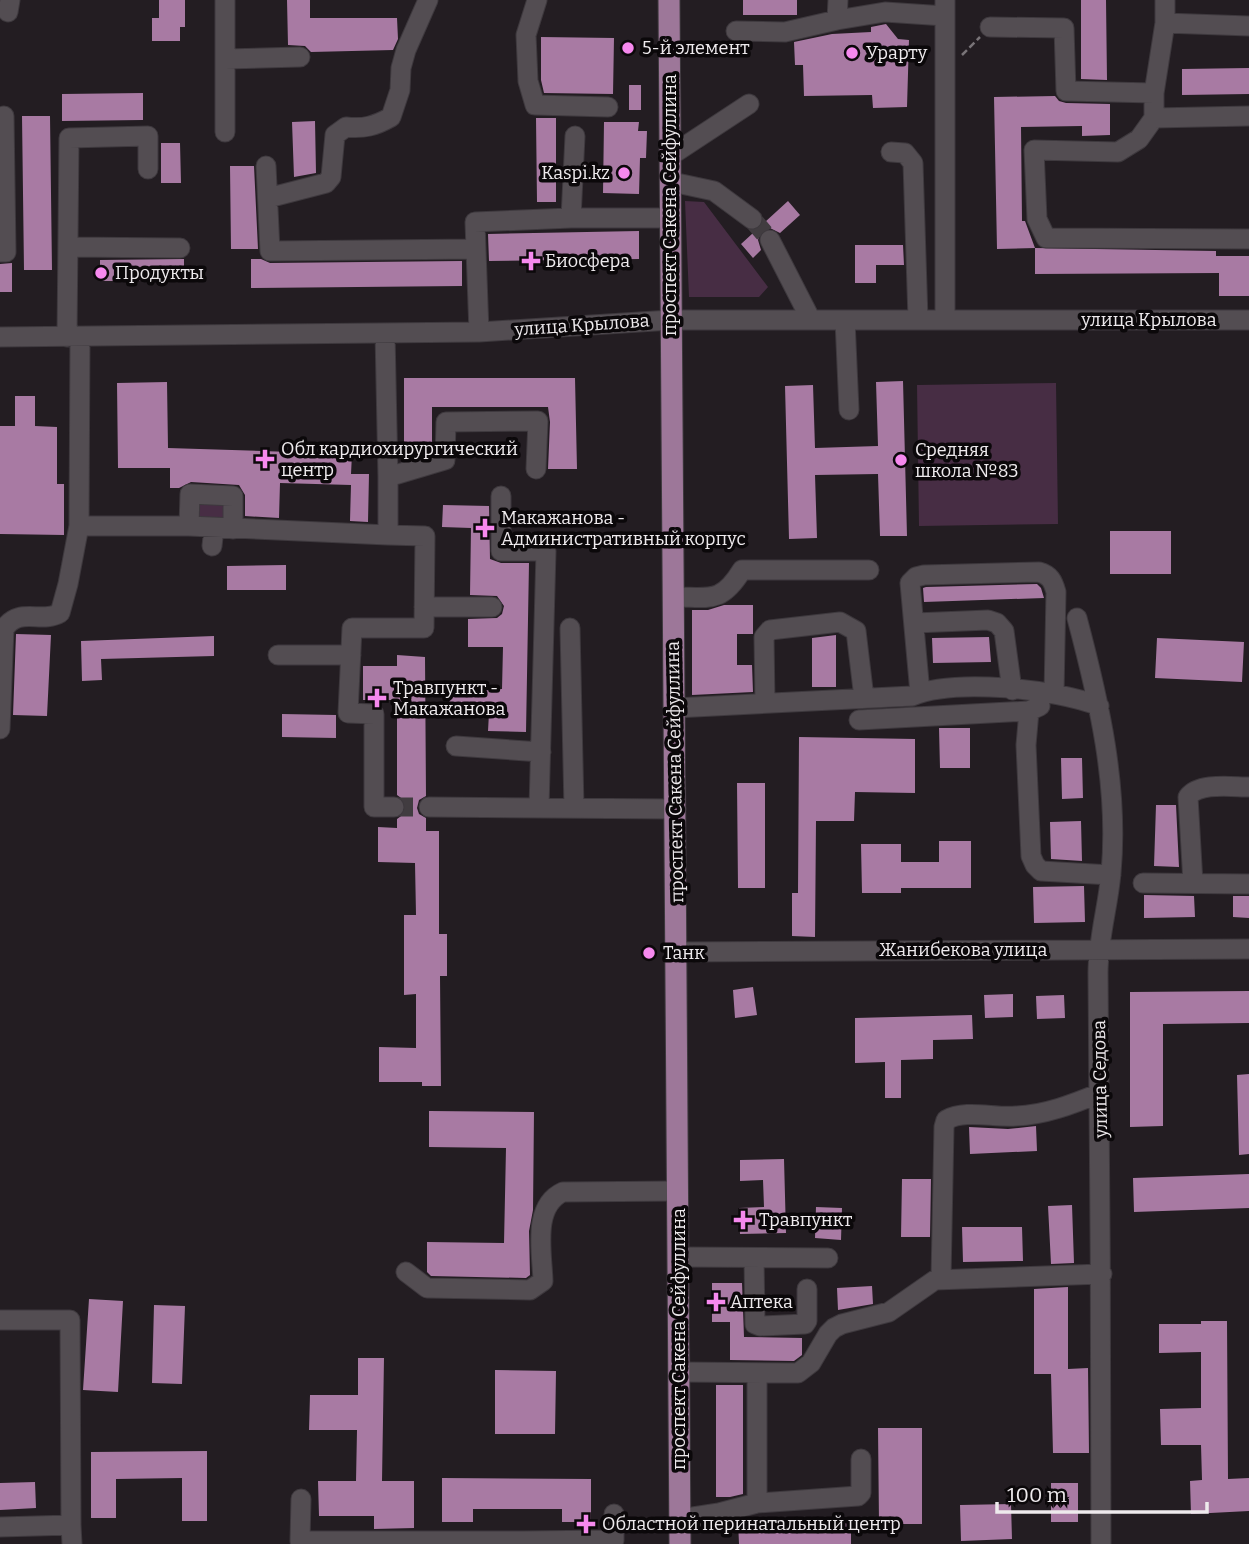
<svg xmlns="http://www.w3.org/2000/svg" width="1249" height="1544" font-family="Bitter,serif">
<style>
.green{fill:#472d44}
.building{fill:#a87aa3}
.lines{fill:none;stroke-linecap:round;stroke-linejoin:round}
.minor-tunnel{stroke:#413c40;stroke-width:19;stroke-dasharray:19 10;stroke-linecap:butt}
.minor-casing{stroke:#3e393e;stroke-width:21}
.major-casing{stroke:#3e393e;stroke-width:23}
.path{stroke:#797478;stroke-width:2.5;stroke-dasharray:7 3.5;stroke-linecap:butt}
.minor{stroke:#534d52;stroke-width:19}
.major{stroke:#9d7799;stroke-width:21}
.poi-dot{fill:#f689ee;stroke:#0b080a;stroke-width:2.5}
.labels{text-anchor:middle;stroke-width:7;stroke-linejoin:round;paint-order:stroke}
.poi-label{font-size:18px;fill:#eeeaed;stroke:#0b080a;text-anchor:start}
.street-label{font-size:18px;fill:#eeeaed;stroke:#0b080a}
</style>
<rect width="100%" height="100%" fill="#231d22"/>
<path class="green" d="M685,201L704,202L768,287L759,297H689Z
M1056,383L1058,524L919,526L917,385Z
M195,499H225V522L195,521Z"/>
<path class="building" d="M159,0H185V27H180V41H152V18H159Z
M287,0H310V18H397L398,39L393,50L311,52L305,46L288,45Z
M743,0H797V15H743Z
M1081,0H1106L1107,80L1081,79Z
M886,24L898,39L909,40L907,107L873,108L872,95L804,96L803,65H795L794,42L832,34L871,32V27Z
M541,37L614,38L613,94L544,93L541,80Z
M1249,68V94L1182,95V69Z
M629,85H641V110H629Z
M143,93V120L62,121V94Z
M1055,96L1059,101L1066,103L1110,104V135L1082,136V126L1021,127L1022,221H1025L1035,248L997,249L994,97Z
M22,116H50L52,270H24Z
M536,118H556V202H537Z
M315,121L316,173L294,177L292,122Z
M604,122H639L638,131H647L646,158H640L639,194L603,193Z
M161,143H180L181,183H161Z
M230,166H254L258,249H231Z
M788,201L800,215L780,233L770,228L760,233L758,240L761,250L753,258L741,244Z
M639,231V259L489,261L488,234Z
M855,245H903L904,265H876V283H855Z
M1035,248L1216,251V256H1249V296H1219V273L1035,274Z
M184,259V281H100V260Z
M251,259H261L270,263L462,261V286L251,288Z
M12,263V292H0V264Z
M404,378H575L577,469H548L550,422L548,407H432V451L404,453Z
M903,381L907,536H880L878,474L815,475L817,538L789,539L785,386L813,385L815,448L878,446L876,382Z
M167,382L168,448L352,454L351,474H369L368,522L350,521L351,485L280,483L279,518L245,516V495L239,485L191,482L179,488H170V468H118L117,383Z
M15,396H35V426L57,427V484H64V535L0,534V426H15Z
M443,505L489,506L490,559L501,563H529L526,732L488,731L489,713L449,712L450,688L502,689L503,647H468V619L497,618L502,614L504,606L497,596L470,595L471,528L442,527Z
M1110,531H1171V574H1110Z
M286,565V590H227V566Z
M1037,584L1041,588L1044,598L924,602L923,588L926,587Z
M724,605H753V634H737V665H752L753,692L692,695V610H708Z
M16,634L51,635L47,716L13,715Z
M836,635V687H812V638Z
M214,636V656L101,659L102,680L82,681L81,641Z
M989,637L991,662L933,663L932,638Z
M1157,638L1244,642L1242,682L1155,678Z
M397,655L425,657L426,796L419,800L417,808L419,814L426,818V831H439V934H447V976H440L441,1086H422V1082H379V1047L416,1048V994L404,995V915H416L415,863L378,862V827L397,828V819L404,814L406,808L404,800L397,795V700H363V666H397Z
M282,714L336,715V738L282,737Z
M939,728H970V768H940Z
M799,737L915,739V793L855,792L854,821H816L815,937L792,936V893H798Z
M1061,758H1082L1083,798L1062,799Z
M737,783H765V888H738Z
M1156,805H1176L1179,867L1154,866Z
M1081,821L1082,861L1051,859L1050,822Z
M939,841H971V888H901V893H862L861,844H901V862H939Z
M1084,886L1085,922L1034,923L1033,887Z
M1144,895L1194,896L1195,917L1144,918Z
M1233,896H1249V918L1233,917Z
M753,987L757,1015L735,1018L733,990Z
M1249,991V1023L1163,1024V1126L1130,1127V992Z
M1013,994V1017L985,1018L984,995Z
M1064,995L1065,1018L1037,1019L1036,996Z
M972,1015L973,1039L933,1040V1059L901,1060V1098H885V1062L855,1063V1018Z
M1249,1074V1154L1239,1155L1237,1075Z
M429,1111L534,1112L533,1210L529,1231L530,1275L526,1278L431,1276L427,1272V1242L504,1243L506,1148L429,1147Z
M1036,1126L1037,1151L970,1154L969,1127L1008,1129Z
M784,1159L786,1233L740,1234L739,1208L764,1207L763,1180L740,1181V1160Z
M1249,1174V1208L1134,1212L1133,1178Z
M902,1179H931L930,1237H901Z
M1072,1205L1074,1263L1051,1264L1048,1206Z
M816,1207L842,1208L841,1240L815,1238Z
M962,1227H1022L1023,1261L963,1262Z
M712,1283H742L744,1337L802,1338V1355L794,1361L730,1360V1322H712Z
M872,1286L873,1304L838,1310L837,1288Z
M1068,1287V1369L1088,1368L1089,1453H1053L1051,1374H1034V1289Z
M89,1299L123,1301L118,1392L83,1390Z
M154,1305L185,1306L182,1384L152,1383Z
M1201,1321H1227L1228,1479L1249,1478V1511L1191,1514L1190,1481L1202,1480L1201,1445H1161L1160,1409L1201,1408V1352L1159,1353V1324H1201Z
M358,1358H384L382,1481H414V1528L374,1529V1516H319L318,1481H356L357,1430H309L310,1395H358Z
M495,1370L556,1371L555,1434H495Z
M716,1385H743V1494L730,1497H716Z
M878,1428H922V1524H879Z
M207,1451V1521H182V1478L116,1479V1518H91V1452Z
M442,1478L591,1479V1522H562V1509H473V1522H442Z
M35,1482L36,1508L0,1510V1483Z
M1051,1483H1078V1522H1051Z
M1011,1504L1012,1539L961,1541L960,1505Z
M744,1519H851V1544H739L738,1521Z"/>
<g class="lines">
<path class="minor-tunnel" d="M752,219L770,240
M394,807H429"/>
<g class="minor-casing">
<path id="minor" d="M537,0L526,35L528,81L535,105L608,107
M838,0L837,20L885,12L945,16
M8,12L10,0
M1165,23V0
M990,27L1064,28L1066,91L1154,93V118L1249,116
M736,31L785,32L837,20
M225,59L300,57
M1154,93L1165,23L1249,26
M1154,118L1139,139L1118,152L1034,150L1037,219L1046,238L1249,239
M225,132V0
M891,152L905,153L913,163L918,319
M670,156L749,104
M266,166L270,251L475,249
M672,182L714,191L752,219
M268,198L326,183L331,177L335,135L346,127C364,129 375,126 391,117L400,90L401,68L406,50L428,0
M571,218L575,136
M770,240L811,320
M69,247L180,248
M0,252H6L4,116
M845,320L849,410
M945,320V0
M479,332L475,222L571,218H671
M385,333L388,477
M0,337L479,332L671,320H1249
M67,337L69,138L148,136V169
M80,337L79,526H189L388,535V477L445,460L446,422L538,421L536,469
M501,496V551H546L539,808
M189,526L190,494L233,496V529
M388,535L425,536L424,628H352L348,713L374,714V807H394
M212,546L214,528
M674,597C710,597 721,604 742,570H869
M424,607H492
M1077,618C1099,701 1119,787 1111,873C1108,907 1098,939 1098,973C1100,1163 1101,1354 1101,1544
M915,623L988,620L997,623L1004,631L1012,690
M570,628L574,808
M278,655H351
M920,693L910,583L916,577L924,575L1039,572C1050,575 1053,581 1056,592L1054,694
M765,703L764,637L770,630L840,622L856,631L864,698
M675,708L912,696C955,678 1056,689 1099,706
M1029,711L1026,745L1031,856L1035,865L1041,871L1111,875
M859,720L1029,711L1040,706
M0,729L4,629C19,606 41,624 60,613L68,584L79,526
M456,746L541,752
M429,807L676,809
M1143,883L1249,884
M1193,883L1188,797C1199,782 1232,787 1249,787
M677,952L1249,949
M679,1257L828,1258
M754,1258L755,1324L760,1326L805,1324L807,1321V1289
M406,1272L427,1288L530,1290L543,1281C542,1252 532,1206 563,1192L678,1191
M941,1279L944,1127L946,1120C966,1109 993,1118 1016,1116C1045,1115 1073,1104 1100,1093
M0,1320H70L71,1525
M679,1372L798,1373L811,1363L828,1334L834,1328L842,1324L889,1312L935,1280L1102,1274
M301,1499L300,1541H523
M757,1503V1374
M680,1519L719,1513L757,1503L858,1496L861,1493V1459
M0,1527L71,1525L72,1544
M523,1544V1541L614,1540V1514"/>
</g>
<g class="major-casing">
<path id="major" d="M669,0L680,1544"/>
</g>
<path class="path" d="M962,55L980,37"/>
<use href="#minor" class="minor"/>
<use href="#major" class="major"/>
</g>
<g class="poi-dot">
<circle cx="628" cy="48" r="7"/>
<circle cx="852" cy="53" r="7"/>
<circle cx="624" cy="173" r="7"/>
<path d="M527.5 250.5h7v7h7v7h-7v7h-7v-7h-7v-7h7z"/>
<circle cx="101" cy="273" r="7"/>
<path d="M261.5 448.5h7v7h7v7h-7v7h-7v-7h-7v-7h7z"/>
<circle cx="901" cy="460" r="7"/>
<path d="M481.5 517.5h7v7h7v7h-7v7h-7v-7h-7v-7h7z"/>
<path d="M373.5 687.5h7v7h7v7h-7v7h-7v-7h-7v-7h7z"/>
<circle cx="649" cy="953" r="7"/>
<path d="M739.5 1209.5h7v7h7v7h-7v7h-7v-7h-7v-7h7z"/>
<path d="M712.5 1291.5h7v7h7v7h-7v7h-7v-7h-7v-7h7z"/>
<path d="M582.5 1513.5h7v7h7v7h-7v7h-7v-7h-7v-7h7z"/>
</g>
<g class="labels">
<g class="poi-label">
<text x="642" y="54">5-й элемент</text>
<text x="866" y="59">Урарту</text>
<text x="610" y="179" text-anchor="end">Kaspi.kz</text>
<text x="545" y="267">Биосфера</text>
<text x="115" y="279">Продукты</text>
<text x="281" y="455">Обл кардиохирургический<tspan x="281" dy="21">центр</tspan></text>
<text x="915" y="456">Средняя<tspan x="915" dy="21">школа №83</tspan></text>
<text x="501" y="524">Макажанова -<tspan x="501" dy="21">Административный корпус</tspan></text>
<text x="393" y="694">Травпункт -<tspan x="393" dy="21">Макажанова</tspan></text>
<text x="663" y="959">Танк</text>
<text x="759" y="1226">Травпункт</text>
<text x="730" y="1308">Аптека</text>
<text x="602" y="1530">Областной перинатальный центр</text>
</g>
<g class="street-label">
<text transform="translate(670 205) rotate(-90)" y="6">проспект Сакена Сейфуллина</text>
<text x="1149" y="326">улица Крылова</text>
<text transform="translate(582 325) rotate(-4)" y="6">улица Крылова</text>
<text transform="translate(675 772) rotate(-91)" y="6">проспект Сакена Сейфуллина</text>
<text x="963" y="956">Жанибекова улица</text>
<text transform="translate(1100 1079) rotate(-91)" y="6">улица Седова</text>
<text transform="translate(679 1339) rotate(-90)" y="6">проспект Сакена Сейфуллина</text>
</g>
</g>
<path d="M997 1502v10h210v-10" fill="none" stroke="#eeeaed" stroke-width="3.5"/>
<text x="1007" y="1502" font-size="21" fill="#eeeaed" stroke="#0b080a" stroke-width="5" paint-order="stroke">100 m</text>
</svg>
